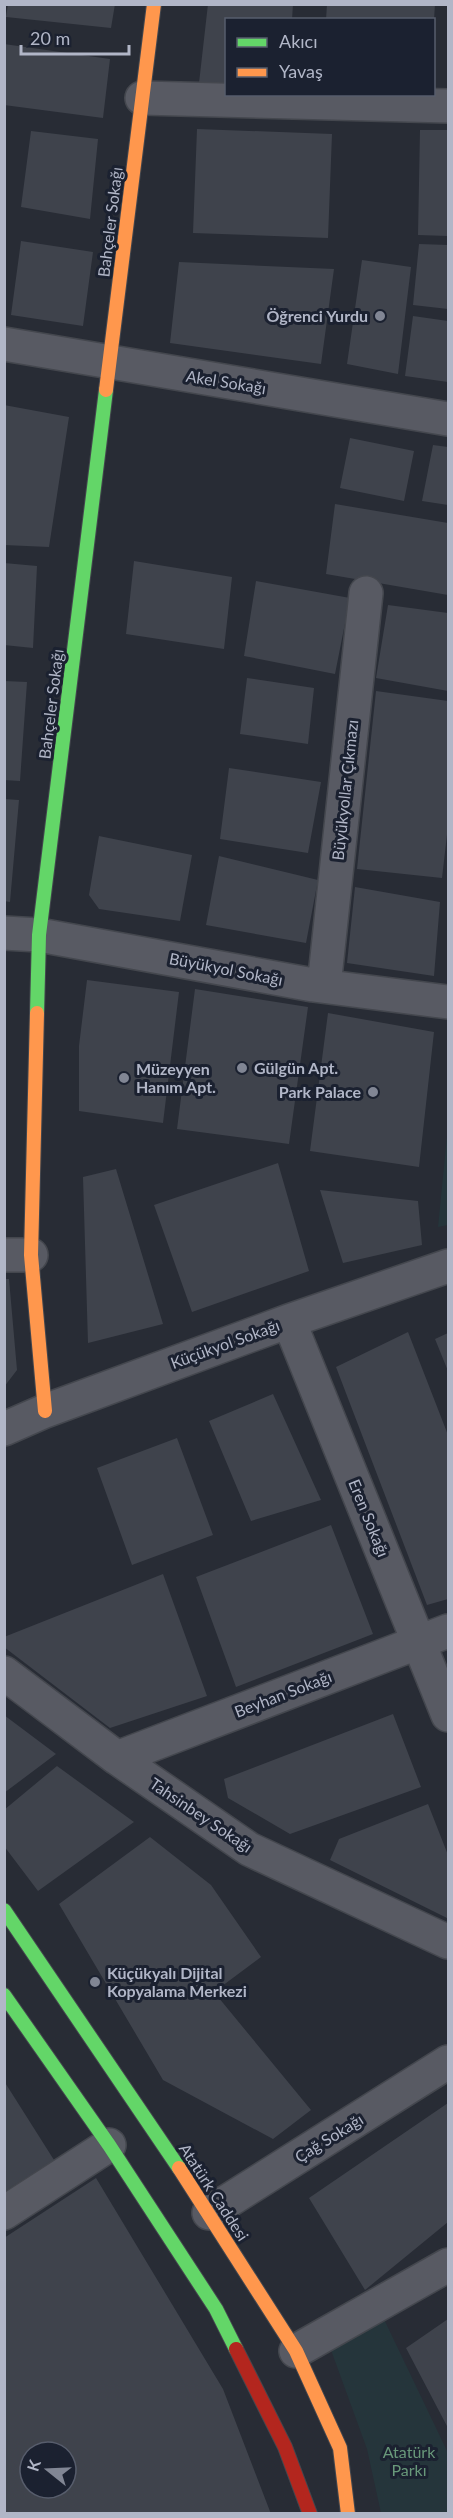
<svg xmlns="http://www.w3.org/2000/svg" width="453" height="2518" font-family="Lato,sans-serif">
<style>
.green{fill:#25353b}
.building{fill:#3f434c;fill-rule:evenodd}
.lines{fill:none;stroke-linecap:round;stroke-linejoin:round}
.street-casing{stroke:#44474e;stroke-width:36}
.fast-casing{stroke:#44474e;stroke-width:16}
.slow-casing{stroke:#44474e;stroke-width:16}
.jam-casing{stroke:#44474e;stroke-width:16}
.street{stroke:#585a63;stroke-width:33}
.fast{stroke:#63d668;stroke-width:14}
.slow{stroke:#ff974d;stroke-width:14}
.jam{stroke:#b3261e;stroke-width:14}
.poi-dot{fill:#818694;stroke:#1b2130;stroke-width:2}
.labels{text-anchor:middle;stroke-width:6;stroke-linejoin:round;paint-order:stroke}
.street-label{font-size:16px;fill:#b1b6c7;stroke:#1b2130}
.poi-label{font-size:16px;font-weight:bold;fill:#b1b6c7;stroke:#1b2130;text-anchor:start}
.park-label{font-size:16px;fill:#68987a;stroke:#1b2130}
</style>
<rect width="100%" height="100%" fill="#282c35"/>
<path class="green" d="M448,1126V1225L438,1227Z
M381,2313L448,2453V2513H381L367,2449L331,2350Z"/>
<path class="building" d="M8,4H115L111,28L6,17Z
M208,4H293L292,20H226V84L199,83Z
M327,4H435L434,20H326Z
M4,44L110,59L103,118L4,105Z
M197,129L332,134L328,238L193,233Z
M420,130H448V236L418,235Z
M31,131L98,139L90,219L21,207Z
M21,241L93,252L83,326L11,315Z
M419,244L448,245V309L413,305Z
M362,260L411,267L398,374L347,364Z
M179,262L334,269L321,364L170,343Z
M413,316L448,321V382L405,376Z
M4,405L69,417L49,547L4,545Z
M350,438L414,451L404,501L340,488Z
M433,445L448,447V505L422,501Z
M335,504L448,523V595L326,574Z
M134,561L232,577L224,649L126,634Z
M4,563L37,566L33,648L4,645Z
M256,581L350,598L335,674L244,656Z
M388,605L448,613V691L376,678Z
M247,678L314,688L308,744L240,734Z
M4,681L27,682L20,781L4,780Z
M376,691L448,701V826L442,878L357,869Z
M229,768L321,782L308,853L220,839Z
M4,799L19,800L10,902L4,901Z
M99,836L192,855L180,921L99,909L89,895Z
M219,856L318,880L306,943L206,925Z
M355,887L440,902L434,976L347,963Z
M87,980L179,992L163,1123L79,1111V1046Z
M195,989L308,1007L289,1144L177,1129Z
M328,1013L434,1032L419,1167L310,1151Z
M278,1163L309,1271L192,1312L154,1205Z
M116,1169L163,1324L88,1343L83,1177Z
M320,1190L418,1201L422,1245L343,1263Z
M4,1279H9L17,1370L4,1387Z
M408,1332L448,1435V1599L427,1605L336,1367Z
M448,1333V1371L435,1339Z
M273,1394L321,1500L251,1521L209,1421Z
M177,1438L213,1535L132,1565L97,1468Z
M331,1525L373,1634L236,1687L196,1577Z
M163,1574L207,1696L110,1728L4,1647V1637Z
M393,1714L421,1787L290,1834L228,1798L224,1779Z
M4,1715L56,1754L4,1793Z
M57,1766L134,1822L38,1891L4,1846V1810Z
M428,1804L448,1855L447,1918L330,1860L339,1839Z
M150,1837L211,1885L261,1957L214,1992L311,2110L273,2139L163,2080L59,1904Z
M4,2081L54,2160L4,2192Z
M448,2103V2222L365,2290L309,2198Z
M96,2178L223,2389L271,2514H4V2238ZM30,2452H66V2488H30Z
M448,2319V2428L406,2348Z"/>
<g class="lines">
<g class="street-casing">
<path id="street" d="M142,98L448,106
M4,344L448,419
M4,933L39,935L313,985L448,1002
M324,986L366,593
M4,1255H31
M289,1321L448,1715
M4,1429L45,1411L289,1321L448,1266
M4,1673L117,1758L249,1849L448,1942
M117,1758L448,1631
M4,2213L109,2145
M209,2213L448,2062
M296,2351L448,2265"/>
</g>
<g class="fast-casing">
<path id="fast" d="M37,1013L39,935L106,390
M4,1910L179,2168
M4,1995L109,2145L216,2309L236,2349"/>
</g>
<g class="slow-casing">
<path id="slow" d="M106,390L154,4
M37,1013L31,1255L45,1411
M179,2168L296,2351L340,2448L348,2514"/>
</g>
<g class="jam-casing">
<path id="jam" d="M236,2349L285,2447L310,2514"/>
</g>
<use href="#street" class="street"/>
<use href="#fast" class="fast"/>
<use href="#slow" class="slow"/>
<use href="#jam" class="jam"/>
</g>
<g class="poi-dot">
<circle cx="380" cy="316" r="6"/>
<circle cx="242" cy="1068" r="6"/>
<circle cx="124" cy="1078" r="6"/>
<circle cx="373" cy="1092" r="6"/>
<circle cx="95" cy="1982" r="6"/>
</g>
<g class="labels">
<g class="street-label">
<text transform="translate(110 222) rotate(-83)" y="6">Bahçeler Sokağı</text>
<text transform="translate(226 382) rotate(9)" y="6">Akel Sokağı</text>
<text transform="translate(51 704) rotate(-83)" y="6">Bahçeler Sokağı</text>
<text transform="translate(345 790) rotate(-84)" y="6">Büyükyollar Çıkmazı</text>
<text transform="translate(226 969) rotate(11)" y="6">Büyükyol Sokağı</text>
<text transform="translate(225 1344) rotate(-20)" y="6">Küçükyol Sokağı</text>
<text transform="translate(369 1518) rotate(68)" y="6">Eren Sokağı</text>
<text transform="translate(283 1694) rotate(-21)" y="6">Beyhan Sokağı</text>
<text transform="translate(201 1815) rotate(34)" y="6">Tahsinbey Sokağı</text>
<text transform="translate(329 2138) rotate(-32)" y="6">Çağ Sokağı</text>
<text transform="translate(214 2192) rotate(57)" y="6">Atatürk Caddesi</text>
</g>
<g class="poi-label">
<text x="368" y="322" text-anchor="end">Öğrenci Yurdu</text>
<text x="254" y="1074">Gülgün Apt.</text>
<text x="136" y="1075">Müzeyyen<tspan x="136" dy="18">Hanım Apt.</tspan></text>
<text x="361" y="1098" text-anchor="end">Park Palace</text>
<text x="107" y="1979">Küçükyalı Dijital<tspan x="107" dy="18">Kopyalama Merkezi</tspan></text>
</g>
<g class="park-label">
<text x="409" y="2458">Atatürk<tspan x="409" dy="18">Parkı</tspan></text>
</g>
</g>
<rect width="453" height="2518" fill="none" stroke="#b1b6c7" stroke-width="12"/>
<rect x="225" y="18" width="210" height="78" fill="#1b2130" stroke="#575d6c" stroke-width="1.5"/>
<rect x="237" y="38" width="30" height="9" fill="#63d668" stroke="#575d6c" stroke-width="1.5"/>
<text x="279" y="48" font-size="18" fill="#b1b6c7">Akıcı</text>
<rect x="237" y="68" width="30" height="9" fill="#ff974d" stroke="#575d6c" stroke-width="1.5"/>
<text x="279" y="78" font-size="18" fill="#b1b6c7">Yavaş</text>
<g transform="translate(48 2470) rotate(288)"><circle r="28" fill="#1b2130" stroke="#575d6c" stroke-width="1.5"/>
<path d="M0-4.5L10 22L0 15L-10 22Z" fill="#818694"/>
<text y="-9" font-size="16" font-weight="bold" text-anchor="middle" fill="#b1b6c7">K</text>
</g>
<path d="M21 45v9h108v-9" fill="none" stroke="#b1b6c7" stroke-width="3"/>
<text x="30" y="45" font-size="18" fill="#b1b6c7" stroke="#1b2130" stroke-width="4.5" paint-order="stroke">20 m</text>
</svg>
